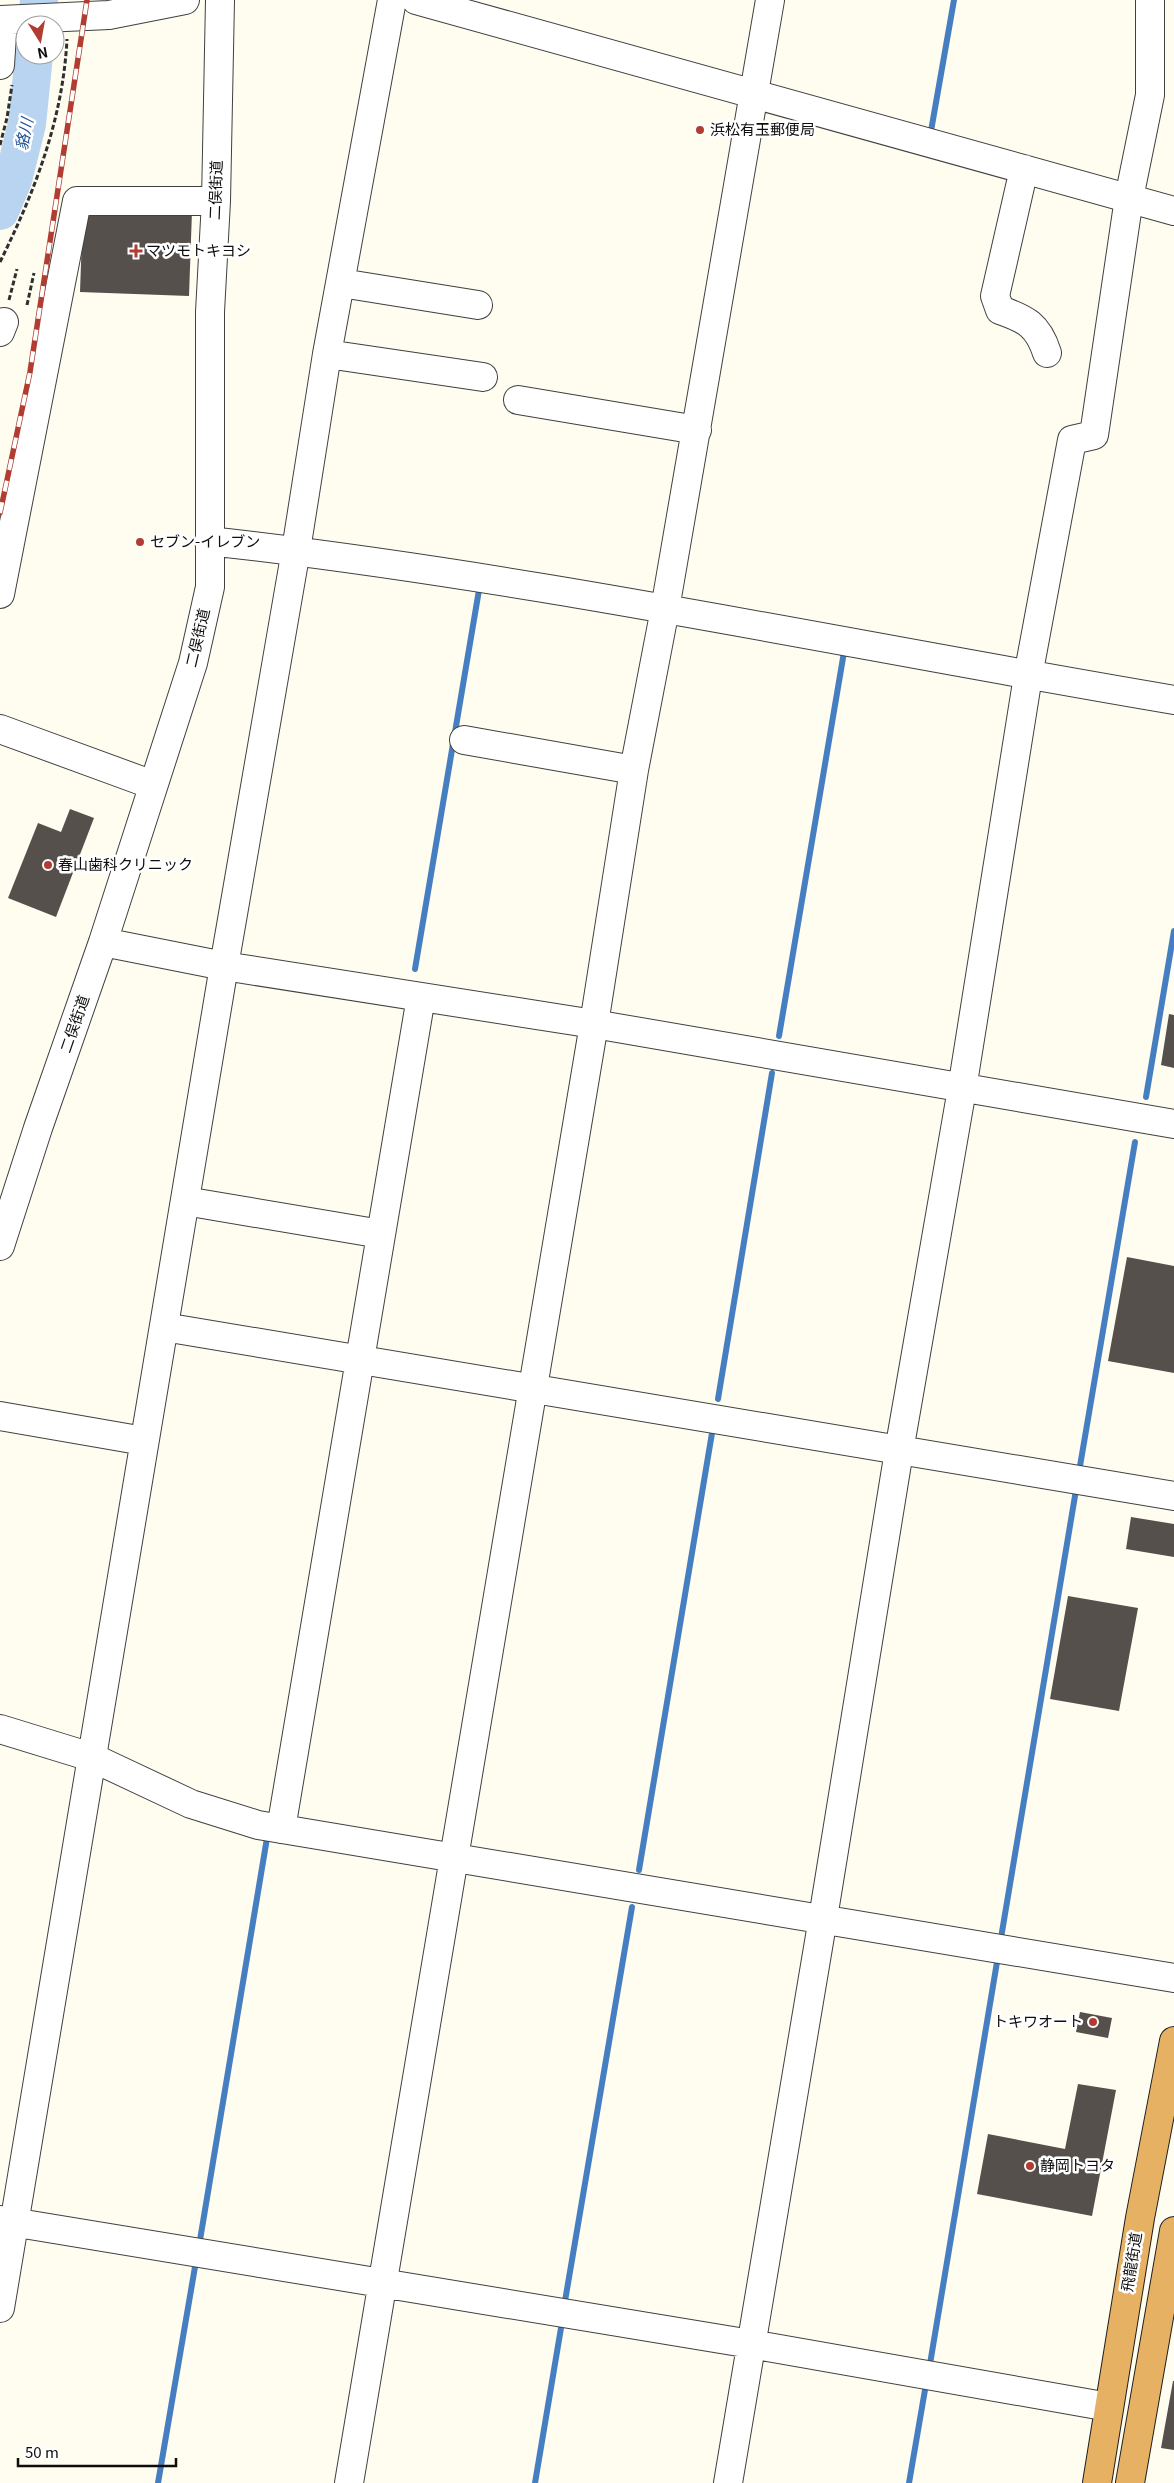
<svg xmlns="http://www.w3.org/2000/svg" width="1174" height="2483" font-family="Georgia,'Noto Sans JP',serif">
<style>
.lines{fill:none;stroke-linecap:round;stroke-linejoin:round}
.stream{stroke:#467fc1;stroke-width:6}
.river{stroke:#b8d4f1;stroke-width:38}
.building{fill:#55504b}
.minor-casing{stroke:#404040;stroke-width:30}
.highway-casing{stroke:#1e1e1e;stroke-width:30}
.path{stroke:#2f2f2f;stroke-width:3;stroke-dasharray:5 2.5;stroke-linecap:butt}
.minor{stroke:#fff;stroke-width:28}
.highway{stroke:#e7b163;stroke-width:28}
.rail-casing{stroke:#b13d32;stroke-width:5.5}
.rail{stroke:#fff;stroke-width:4;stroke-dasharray:11;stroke-linecap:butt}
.poi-dot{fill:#b13d32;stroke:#fff;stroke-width:2}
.labels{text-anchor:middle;stroke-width:5;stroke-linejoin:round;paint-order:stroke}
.poi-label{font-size:15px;fill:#0d0d0d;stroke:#fff;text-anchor:start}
.street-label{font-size:15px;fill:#0d0d0d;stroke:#fff}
.water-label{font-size:16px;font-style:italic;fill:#225394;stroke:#fff}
</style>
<rect width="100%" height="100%" fill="#fefdef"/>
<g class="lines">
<path class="stream" d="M931,131L954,0
M415,969L479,590H483
M779,1036L844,652
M1146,1097L1174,931
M718,1399L772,1073
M1079,1472L1135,1142
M639,1870L712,1433
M1001,1938L1076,1490
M199,2246L268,1832
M564,2307L632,1907
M929,2370L997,1962
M158,2483L196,2261
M535,2483L562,2322
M909,2483L926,2384"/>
<path class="river" d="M37,25L39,0
M0,211L13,180L27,124L34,55"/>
</g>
<path class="building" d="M83,207L192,211L189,296L80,292Z
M70,809L94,818L56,917L8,898L38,823L61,832Z
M1169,1014L1174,1015V1068L1161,1065Z
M1127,1257L1174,1266V1373L1108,1361Z
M1131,1517L1174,1524V1557L1126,1549Z
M1068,1596L1138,1608L1119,1711L1050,1699Z
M1080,2012L1112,2018L1108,2038L1076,2032Z
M1078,2084L1116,2090L1092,2216L977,2194L988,2134L1065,2149Z
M1173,2381H1174V2450L1161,2448Z"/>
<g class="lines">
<g class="minor-casing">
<path id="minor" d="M416,0L1174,211
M0,20L109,15L185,0
M0,65L3,20
M1024,169L995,296L1000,310C1026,319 1038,325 1047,353
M341,283L478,305
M0,332L4,322
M327,354L483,377
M518,400L697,430
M209,541C533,577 853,646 1174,700
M0,594L77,201H216
M0,729L153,785
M464,740L634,770
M103,942L224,966L594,1024L1174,1124
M185,1201L381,1234
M0,1246L38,1128L103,942L193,663L210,587V312L216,201L220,0
M164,1327L1174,1496
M0,1416L144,1441
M0,1729L91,1757L191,1804L258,1825L1174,1978
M281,1829L421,997
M0,2220L751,2344L1109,2407
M0,2308L224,966L296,550L327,354L392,0
M349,2483L594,1024L634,770L665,609L770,0
M728,2483L823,1918L899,1451L962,1089L1028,676L1072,440L1094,435L1129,198L1150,95V0"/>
</g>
<g class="highway-casing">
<path id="highway" d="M1097,2483L1140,2218L1174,2041
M1130,2483L1174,2231"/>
</g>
<path class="path" d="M0,145L7,118L12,85
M0,262C35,191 63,119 67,39
M9,300L17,269
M27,305L34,273"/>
<use href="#minor" class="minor"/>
<use href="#highway" class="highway"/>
<g class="rail-casing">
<path id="rail" d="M0,513L30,372L87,0"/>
</g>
<use href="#rail" class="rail"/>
</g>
<g class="poi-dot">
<circle cx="700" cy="130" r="5"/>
<path d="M133.5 243.5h5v5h5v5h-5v5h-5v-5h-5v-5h5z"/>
<circle cx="140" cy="542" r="5"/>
<circle cx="48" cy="865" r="5"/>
<circle cx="1093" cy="2022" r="5"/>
<circle cx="1030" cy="2166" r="5"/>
</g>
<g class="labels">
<g class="poi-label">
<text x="710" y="135">浜松有玉郵便局</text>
<text x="146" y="256">マツモトキヨシ</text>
<text x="150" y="547">セブン-イレブン</text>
<text x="58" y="870">春山歯科クリニック</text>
<text x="1083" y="2027" text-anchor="end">トキワオート</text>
<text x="1040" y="2171">静岡トヨタ</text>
</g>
<g class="street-label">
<text transform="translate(216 190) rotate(-88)" y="5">二俣街道</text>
<text transform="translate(198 638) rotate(-77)" y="5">二俣街道</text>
<text transform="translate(75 1024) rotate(-71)" y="5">二俣街道</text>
<text transform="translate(1132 2262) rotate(-81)" y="5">飛龍街道</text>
</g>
<g class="water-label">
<text transform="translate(24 134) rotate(-78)" y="6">貉川</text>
</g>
</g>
<g transform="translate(40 40) rotate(169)"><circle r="24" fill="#ffffff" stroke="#9e9e9e"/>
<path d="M0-4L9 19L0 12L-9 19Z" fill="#b13d32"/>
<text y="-8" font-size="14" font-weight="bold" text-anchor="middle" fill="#0d0d0d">N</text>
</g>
<path d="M18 2458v8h158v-8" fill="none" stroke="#0d0d0d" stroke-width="2.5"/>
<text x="25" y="2458" font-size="15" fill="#0d0d0d" stroke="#ffffff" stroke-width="4" paint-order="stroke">50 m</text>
</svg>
